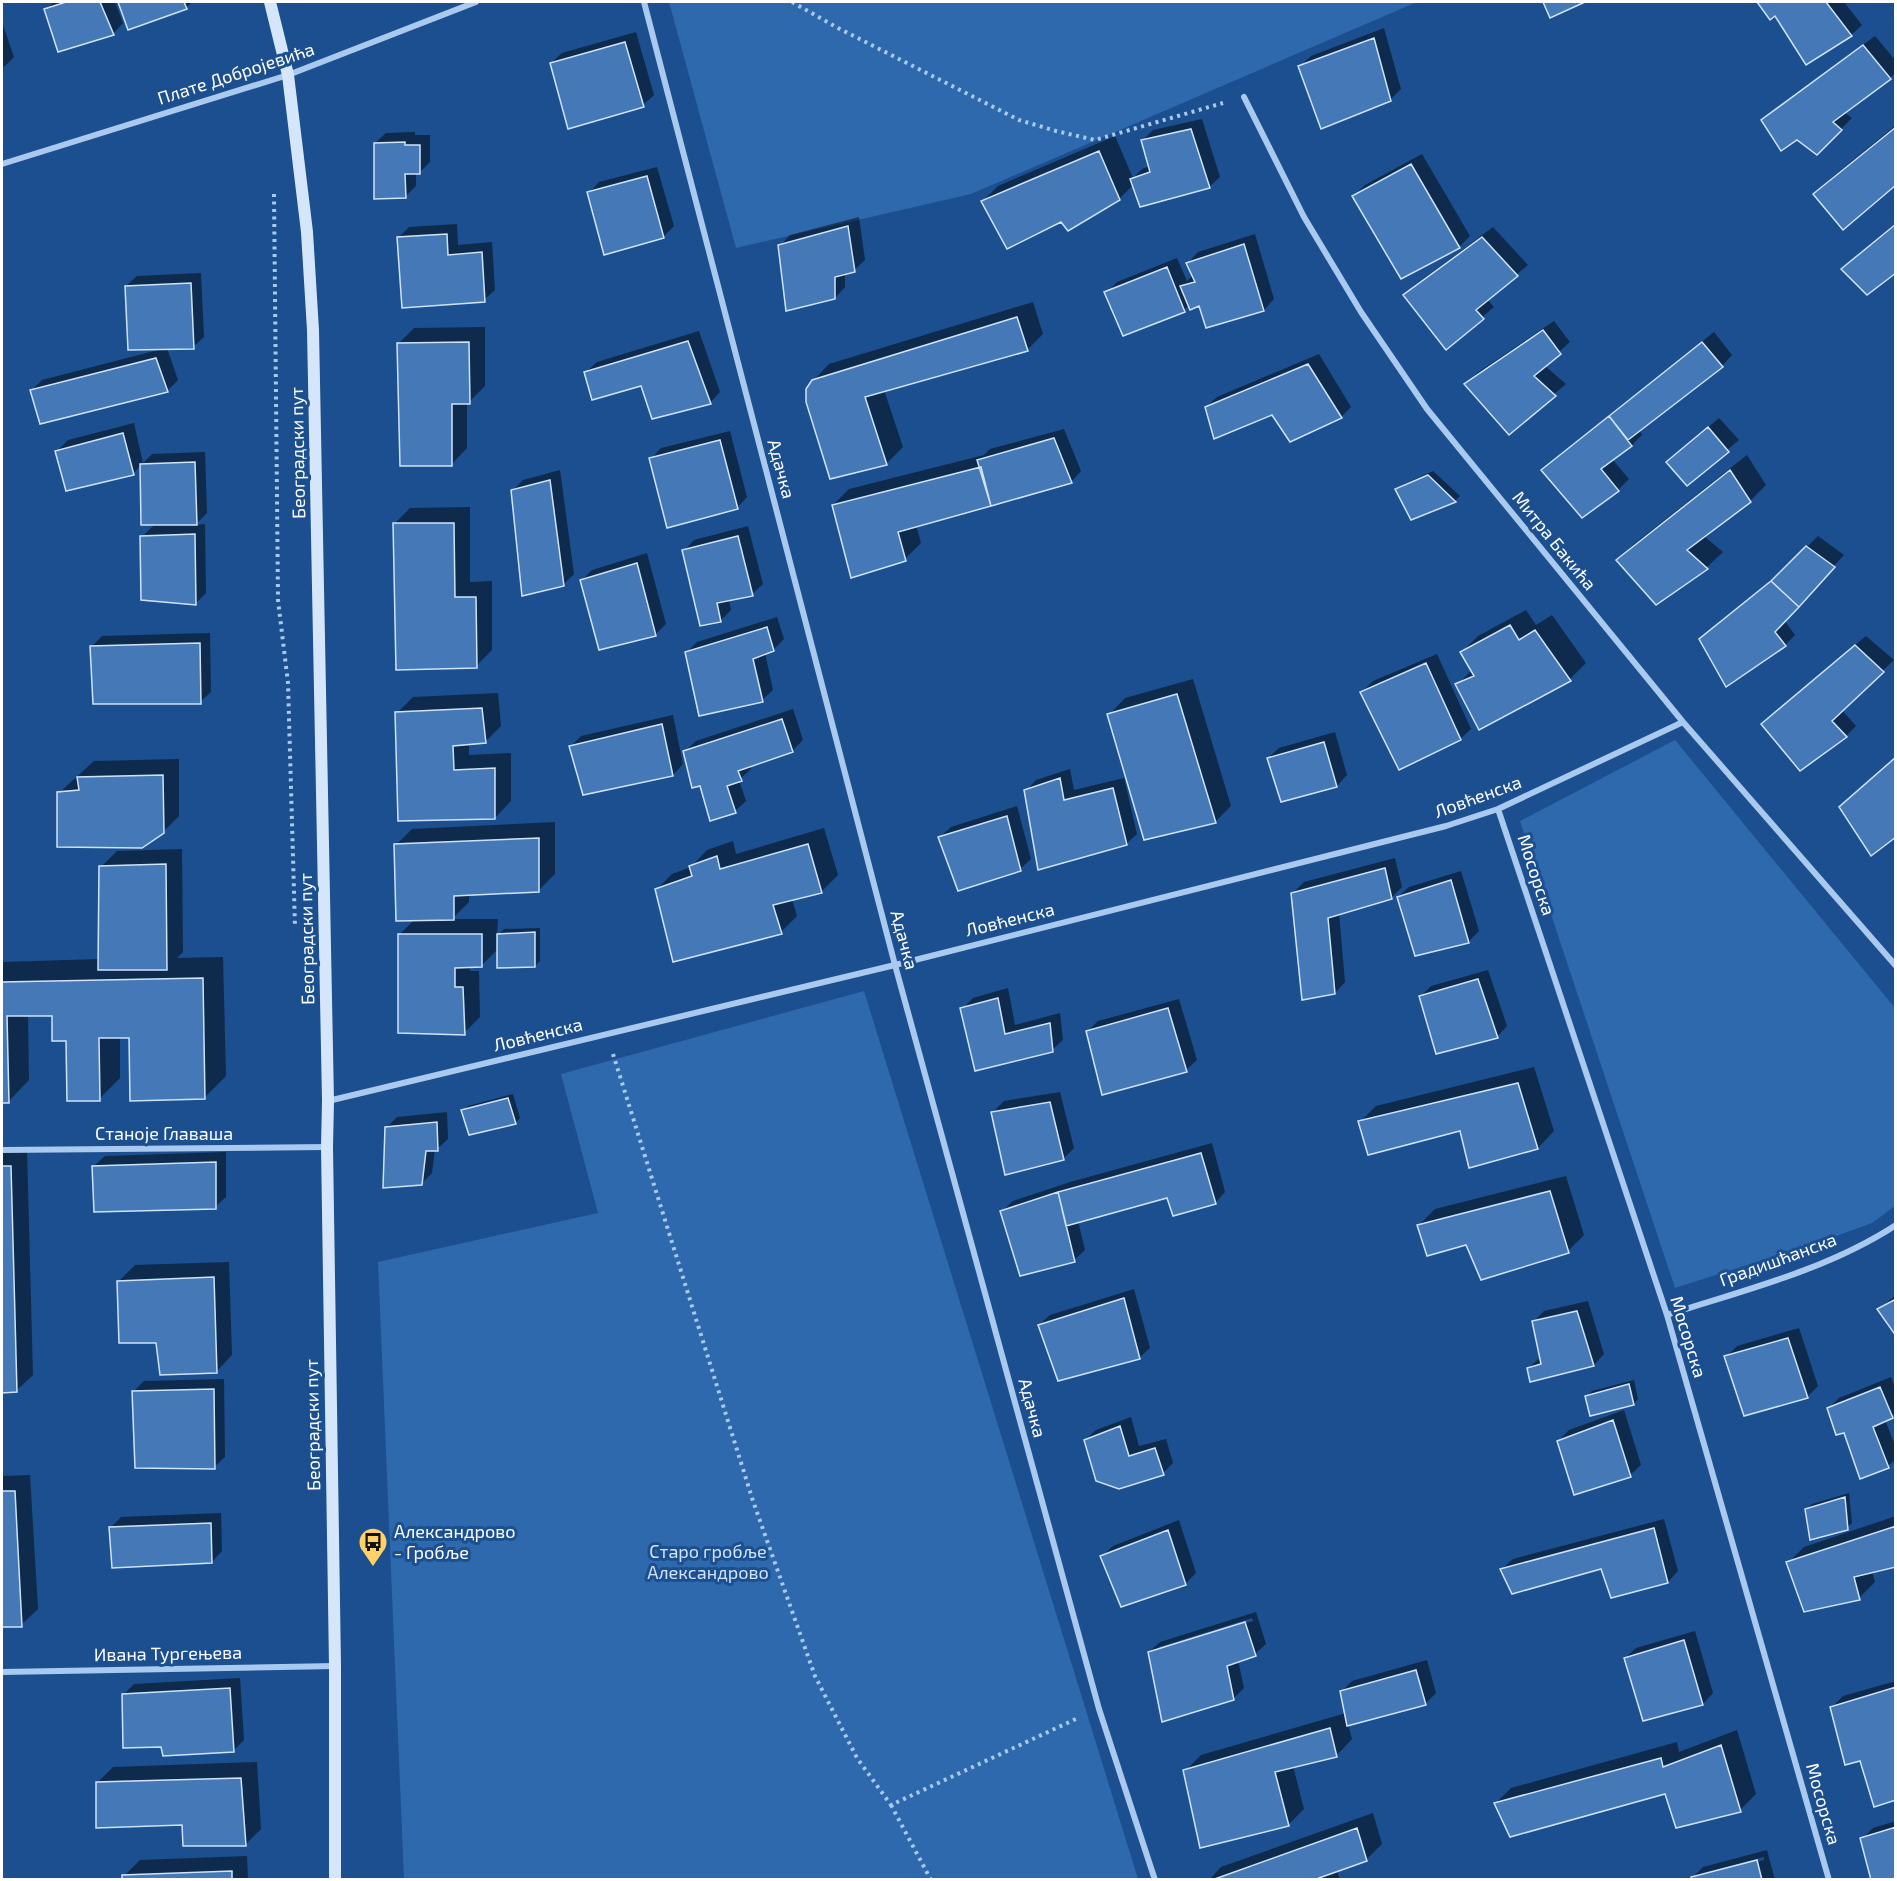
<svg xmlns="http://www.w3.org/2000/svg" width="1897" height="1881" font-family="'Exo 2',sans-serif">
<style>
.green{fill:#2e69ad}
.shadow{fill:#0007;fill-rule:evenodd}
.building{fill:#4478b7;stroke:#cfe3fa;stroke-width:1.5}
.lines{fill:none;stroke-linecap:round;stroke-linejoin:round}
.path{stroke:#a9c9ee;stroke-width:4;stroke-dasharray:3 4.5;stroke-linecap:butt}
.minor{stroke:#a9c9ee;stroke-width:6}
.secondary{stroke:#d6e6fa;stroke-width:12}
.labels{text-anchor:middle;stroke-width:6;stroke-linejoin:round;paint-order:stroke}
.street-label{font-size:18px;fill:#fff;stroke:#1b4f8f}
.poi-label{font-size:18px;fill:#fff;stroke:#1b4f8f;text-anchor:start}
.park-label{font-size:18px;fill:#cfe3fa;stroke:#1b4f8f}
</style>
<rect width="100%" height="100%" fill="#1b4f8f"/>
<path class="green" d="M669,2H1417L971,194L736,248Z
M1675,740L1895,1008V1206L1872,1223L1825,1240L1675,1288L1520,821Z
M864,991L1138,1879H404L378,1262L598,1213L561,1074Z"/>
<path class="shadow" d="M54,2H115L123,23L113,34L45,10Z
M119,2H192L186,8L129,28Z
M1544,2H1581L1550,16Z
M1759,2H1844L1862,25L1851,35L1775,14Z
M2,22L14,57L2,69Z
M1384,28L1401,89L1390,100L1300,66L1311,56Z
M636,32L654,95L643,105L551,63L562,53Z
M1875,36L1896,61V73L1844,112L1852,118L1817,153L1797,138L1763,120L1774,110Z
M1202,119L1220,177L1209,187L1134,184L1119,199L1061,220L982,202L998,186L1115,136L1133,178L1142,169L1150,166L1142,141L1153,130Z
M1896,125V183L1815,194L1831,178Z
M415,132V135H430V162L420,172H416V186L405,197L375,143L386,133Z
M1422,154L1470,236L1459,247L1402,277L1354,196L1365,185Z
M657,167L674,226L663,237L589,193L599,182Z
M859,217L865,260L854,270L845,272V287L835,298L780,246L790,235Z
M1896,223V271L1843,269L1859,253Z
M457,224L458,245L492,242L495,290L484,300L398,238L409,227Z
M1493,227L1528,265L1487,299L1494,307L1446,348L1405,295L1416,284Z
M1255,234L1274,299L1264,310L1207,326L1200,304H1190L1184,310L1106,293L1117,282L1177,258L1187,281L1192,276L1188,263L1198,252Z
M201,273L204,337L193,347L167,348L178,380L167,391H31L42,380L162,349L126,286L137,276Z
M1033,302L1043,334L1027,350L884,390L903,447L887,463L831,477L813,381L829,364Z
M1554,321L1570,342L1544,365L1566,384L1509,432L1466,384L1477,373Z
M485,327V386L469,402H467V448L451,465L398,344L414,328Z
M699,331L720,392L710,403L642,384L586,372L597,362Z
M1714,332L1732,355L1722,366L1639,430L1642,435L1632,445L1612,459L1629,479L1619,489L1582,516L1543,470L1554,460Z
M1319,354L1351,407L1341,417L1206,407L1217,397Z
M1719,418L1739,440L1687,484L1679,452Z
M134,423L143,463L152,454L205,452L207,513L195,525L205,524L206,593L195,604L142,537L155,524L141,465L133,474L57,451L68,440Z
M1064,429L1081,471L1071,482L916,525L921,543L905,559L833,505L849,489L984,455L990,449Z
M730,431L747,497L737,508L651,459L661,448Z
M1747,455L1766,485L1750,501L1704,536L1723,552L1707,567L1656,603L1618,560L1634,544Z
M560,470L574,574L563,585L513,490L523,480Z
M1433,471L1460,496L1455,501L1411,518L1397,490L1402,485Z
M470,507V582L492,581V650L476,666L394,524L410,508Z
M748,526L763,584L752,594L729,599L731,610L720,621L684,551L694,540Z
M1818,536L1844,555L1784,620L1795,635L1785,645L1701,640L1711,629L1783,571Z
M647,553L666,624L656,634L600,648L581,581L592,570Z
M1526,610L1536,625L1552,615L1586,663L1570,679L1479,728L1457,685L1472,670L1462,652L1478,636Z
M777,617L784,639L773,650L765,653L773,690L762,700L686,653L697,642Z
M210,633L211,692L200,702L92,646L102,636Z
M1866,636L1894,660L1841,709L1856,726L1846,736L1774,714Z
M1437,654L1471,729L1460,739L1362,692L1373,681Z
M1193,679L1231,806L1215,822L1109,715L1125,698Z
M498,693L501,726L485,742L469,743V755L511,753V801L495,818L397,713L413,697Z
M793,709L803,740L792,751L750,765L751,769L739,780L746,801L735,811L701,784L685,751L696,741Z
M673,715L683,764L673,775L584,793L571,746L581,736Z
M1335,732L1347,775L1337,786L1282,800L1268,758L1279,748Z
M179,759V816L163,832L59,793L94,761Z
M1070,769L1074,790L1124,778L1137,834L1126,844L1026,791L1036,780Z
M1017,806L1031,859L1020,869L940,837L951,827Z
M555,822V874L539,890L469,894V902L452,919H498L497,936L504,929L540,928V961L535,966L499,948L481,966H470V971H479L480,1017L464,1033L399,935L415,919L396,845L412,829Z
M824,828L838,875L822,891L792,899L797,916L781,932L656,890L672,874L691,867L707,850L733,841L736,854Z
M182,849L183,952L177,958L223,957L226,1076L204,1098L130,1037H120V1078L99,1099L53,1014H28L29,1080L8,1102H2V962L99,959L101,867L117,851Z
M1395,858L1402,887L1391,898L1339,913L1345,982L1335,993L1293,893L1304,882Z
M1461,871L1479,931L1469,941L1416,954L1398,897L1409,887Z
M1488,970L1507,1026L1497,1037L1420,997L1431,986Z
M1008,988L1015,1025L1060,1013L1063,1040L1052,1050L976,1069L962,1009L973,998Z
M1179,999L1197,1060L1186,1070L1088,1031L1098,1021Z
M1534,1067L1554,1131L1538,1148L1470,1166L1461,1129L1360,1122L1376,1106Z
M1060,1092L1074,1148L1063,1159L993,1112L1004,1101Z
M513,1094L520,1118L515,1123L463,1111L468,1106Z
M447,1112L448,1139L437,1149H435L432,1173L422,1183L386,1128L397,1117Z
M1212,1143L1225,1192L1215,1203L1168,1196L1078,1221L1085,1250L1074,1260L1002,1211L1013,1201L1070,1182Z
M2,1150H27L33,1375L16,1391L2,1392Z
M226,1152V1197L215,1207L94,1166L105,1156Z
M1566,1176L1584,1235L1568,1251L1467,1244L1419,1225L1435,1209Z
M229,1262L232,1355L216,1372L157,1341L119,1281L135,1265Z
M1134,1289L1150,1348L1139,1358L1039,1325L1050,1315Z
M1896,1295V1333L1879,1309Z
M1588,1301L1604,1354L1594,1365L1531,1380L1528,1368L1541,1357L1534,1321L1544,1311Z
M1799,1328L1818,1386L1807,1397L1726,1357L1737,1346Z
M1891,1377L1896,1389V1413L1885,1420L1896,1448V1459L1888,1466L1845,1431L1828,1409L1839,1398Z
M224,1379L225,1457L214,1467L133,1392L144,1381Z
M1634,1380L1638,1399L1634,1404L1587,1396L1592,1391Z
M1624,1410L1641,1465L1630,1475L1558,1441L1569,1430Z
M1131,1417L1139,1446L1166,1439L1173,1463L1163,1473L1085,1440L1096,1430Z
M30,1475L38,1609L21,1625H2V1476Z
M1849,1493L1852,1523L1847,1528L1807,1509L1812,1504Z
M221,1513L222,1551L212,1562L110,1528L121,1517Z
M1896,1516V1566L1872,1571L1875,1582L1859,1598L1788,1563L1804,1547Z
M1664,1519L1678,1571L1668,1582L1602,1567L1502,1569L1513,1559Z
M1179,1520L1196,1573L1185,1584L1102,1556L1113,1546Z
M1256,1612L1266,1644L1255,1654L1238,1660L1244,1688L1234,1698L1149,1652L1160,1642ZM1252,1618L1253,1621L1159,1650V1647Z
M1695,1631L1713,1693L1703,1704L1625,1658L1636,1648Z
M1427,1660L1436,1693L1425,1704L1348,1724L1352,1739L1336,1756L1293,1766L1304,1809L1288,1825L1185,1771L1201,1755L1346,1713L1341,1692L1352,1681Z
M240,1678L244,1740L233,1751L162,1745L124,1694L134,1684Z
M1896,1681V1799L1861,1759L1832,1707L1843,1696Z
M1737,1730L1756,1794L1740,1810L1666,1792L1495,1804L1511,1788L1677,1742L1679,1752Z
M257,1762L261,1829L245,1845L184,1824L97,1783L113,1767Z
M1373,1813L1382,1844L1366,1860L1337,1870L1340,1880H1209L1221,1867Z
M1896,1821V1880L1862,1839L1873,1828Z
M1767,1850L1775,1880H1693L1692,1878L1703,1867ZM1764,1857V1860L1703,1876V1873Z
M247,1856L248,1880H124V1876L140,1860Z"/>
<path class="building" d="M66,2H100L114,35L58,52L44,9Z
M118,2H184L187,9L128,30Z
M1543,2H1585L1550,18Z
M1757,2H1826L1852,36L1806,65L1775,16L1770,20Z
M1374,38L1391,101L1321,129L1298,66Z
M625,42L644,107L568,129L550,63Z
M1863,45L1891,79L1833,122L1842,130L1817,155L1797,140L1781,151L1761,120Z
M1896,127V185L1843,230L1813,194Z
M1191,129L1210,188L1140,207L1130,179L1150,172L1141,140Z
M405,142V145H420V174H405L406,198L374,199V143Z
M1099,151L1120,200L1068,231L1061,222L1007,249L981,201Z
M1411,164L1460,248L1401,279L1352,196Z
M647,176L664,238L604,255L587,192Z
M1896,224V273L1867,295L1841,269Z
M848,226L855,272L835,277V299L786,311L778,245Z
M447,234L448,255L482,252L485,302L402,308L397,237Z
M1482,237L1518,276L1476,310L1484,319L1446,350L1403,295Z
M1244,244L1264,311L1206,328L1199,306L1190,310L1180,286L1195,282L1186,263Z
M1167,267L1185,312L1123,336L1104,292Z
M191,283L194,349L128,350L125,286Z
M1017,317L1028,351L865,397L887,465L830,479L806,402V389L812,380Z
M1543,330L1561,354L1534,376L1556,396L1509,435L1464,384Z
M688,341L711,404L652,419L641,386L592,400L584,372Z
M469,342L470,404H452V466H400L397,343Z
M1702,342L1723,367L1628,440L1609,416Z
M156,358L168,392L40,424L30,390Z
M1308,364L1342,418L1290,442L1272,415L1214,439L1205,407Z
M1609,416L1632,446L1601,469L1619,491L1582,518L1541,470Z
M1708,427L1729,452L1687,486L1666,462Z
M123,433L134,475L66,491L55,451Z
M1054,438L1072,483L991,506L977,460Z
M720,440L738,509L667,528L649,458Z
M195,462L197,525H141L140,464Z
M981,467L991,506L898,532L906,561L851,578L832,505Z
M1730,470L1751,502L1687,550L1708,569L1656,605L1616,560Z
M1428,475L1456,502L1411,520L1395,489Z
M550,480L564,586L522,596L511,490Z
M393,523H454L455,597H476L477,668L396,670Z
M195,534L196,605L141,600L140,536Z
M738,536L753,596L717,603L721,622L700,626L682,550Z
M1806,546L1835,567L1799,607L1771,581Z
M637,563L656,636L599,650L580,580Z
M1771,581L1799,607L1775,632L1786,646L1726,687L1699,639Z
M1510,625L1519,640L1535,630L1571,681L1479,730L1455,684L1474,676L1460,652Z
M767,627L774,651L753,659L763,702L699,716L685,652Z
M200,643L201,704H93L90,646Z
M1855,645L1884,672L1832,721L1847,737L1800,771L1761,724Z
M1426,663L1461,740L1399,770L1360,692Z
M1177,694L1216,823L1144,840L1107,714Z
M482,708L486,743L453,746L454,770L495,768V819L398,821L395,712Z
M782,719L793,752L738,771L742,781L727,786L736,813L710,821L700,786L692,788L683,751Z
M662,724L673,776L583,795L569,746Z
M1324,742L1337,787L1281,802L1267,758Z
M1896,757V837L1871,856L1839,807Z
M163,775L164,833L142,848L57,847V792L79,790L77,777Z
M1060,778L1064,800L1113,788L1127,845L1038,870L1024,790Z
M1007,816L1021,871L958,891L938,837Z
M539,838V892L454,896V920L396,921L394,844Z
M808,844L822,893L773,905L782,934L673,962L655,889L692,876L689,866L717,856L720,869Z
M166,864L167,970H98L99,866Z
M1385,868L1392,899L1328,918L1335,994L1302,1000L1291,893Z
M1451,880L1469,943L1415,956L1397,897Z
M535,932V967L497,968V934Z
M398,934H482V967L455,968V987H463L465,1035L398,1033Z
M203,978L205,1099L130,1101L129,1038H99L100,1101H67L66,1041H52V1016H7L9,1103H2V982Z
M1478,979L1498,1038L1436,1054L1419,996Z
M998,998L1005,1034L1050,1023L1053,1052L975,1071L960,1008Z
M1168,1008L1187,1072L1102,1095L1086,1031Z
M1518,1083L1538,1149L1469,1168L1460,1131L1368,1155L1358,1121Z
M508,1098L516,1124L469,1135L461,1110Z
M1050,1102L1064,1160L1005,1175L991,1112Z
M437,1122L438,1151H426L422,1185L383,1188L385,1127Z
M1201,1153L1216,1204L1173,1216L1167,1198L1066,1226L1058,1192Z
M216,1162V1209L94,1212L92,1166Z
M2,1166H11L17,1392L2,1393Z
M1550,1191L1569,1253L1481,1280L1466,1245L1427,1256L1417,1225Z
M1058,1192L1075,1262L1020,1276L1000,1211Z
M214,1277L217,1373L160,1375L156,1343H119L117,1281Z
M1124,1298L1140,1359L1058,1381L1038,1325Z
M1896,1299V1336L1877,1309Z
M1577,1311L1594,1366L1530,1382L1527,1368L1541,1364L1532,1321Z
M1788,1338L1808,1398L1744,1416L1724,1356Z
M1629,1384L1634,1405L1590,1416L1585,1396Z
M1880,1387L1893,1418L1873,1427L1889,1468L1860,1479L1844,1433L1836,1435L1827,1408Z
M214,1389L215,1469L135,1468L132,1391Z
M1613,1420L1631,1477L1574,1495L1557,1441Z
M1120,1426L1129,1456L1155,1448L1164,1475L1119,1489L1096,1481L1084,1440Z
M2,1491H15L22,1627H2Z
M1845,1497L1848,1530L1810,1540L1805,1509Z
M211,1523L212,1563L112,1568L109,1527Z
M1896,1526V1567L1854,1577L1860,1600L1804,1612L1786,1562Z
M1654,1528L1668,1583L1611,1598L1601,1569L1512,1594L1500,1569Z
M1168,1530L1186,1585L1121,1607L1100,1556Z
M1245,1622L1256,1656L1227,1666L1234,1700L1162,1722L1148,1652Z
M1684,1640L1703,1705L1643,1721L1624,1658Z
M1416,1670L1426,1705L1347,1726L1340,1691Z
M1896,1687V1800L1874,1807L1860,1761L1845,1765L1830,1707Z
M230,1688L234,1752L163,1756L161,1747L123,1748L122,1694Z
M1330,1728L1337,1757L1275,1772L1289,1826L1200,1848L1183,1770Z
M1721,1745L1741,1812L1676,1828L1665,1794L1510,1837L1494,1803L1661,1758L1663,1767Z
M241,1778L246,1846H183L182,1825L96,1828V1782Z
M1896,1827V1880H1871L1860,1838Z
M1357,1828L1367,1861L1319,1878L1320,1880H1212Z
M1757,1860L1762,1880H1691V1877Z
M232,1871V1880H122V1875Z"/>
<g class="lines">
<path class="path" d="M792,2L838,28L1019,120L1056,131L1095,140L1223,103
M274,194L278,600L288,683L295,927
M613,1054L753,1501L815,1676L857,1758L891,1805L1078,1718
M891,1805L931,1880"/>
<path class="minor" d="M644,2L895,965L1099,1709L1155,1880
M1244,97L1304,217L1361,312L1427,409L1683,722L1896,966
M2,164L288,75L476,2
M1498,809L1667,1315L1829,1880
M328,1101L895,965L1446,826L1498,809L1683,722
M2,1150L327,1147
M1667,1315C1744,1290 1827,1270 1896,1225
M2,1672L335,1666"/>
<path class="secondary" d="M270,2L288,75L307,232L313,330L328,1101L327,1147L335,1666V1880"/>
</g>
<defs>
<g id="bus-pin" transform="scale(1.5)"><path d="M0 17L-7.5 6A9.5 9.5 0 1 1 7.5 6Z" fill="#ffd166" stroke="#1b4f8f"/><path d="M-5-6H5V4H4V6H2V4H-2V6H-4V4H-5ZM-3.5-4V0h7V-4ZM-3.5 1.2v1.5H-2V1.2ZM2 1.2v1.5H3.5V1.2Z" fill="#111"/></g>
</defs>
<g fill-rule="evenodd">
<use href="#bus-pin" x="373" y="1542"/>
</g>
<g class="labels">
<g class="street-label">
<text transform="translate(236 74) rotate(-18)" y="6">Плате Добројевића</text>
<text transform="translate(298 453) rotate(-91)" y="6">Београдски пут</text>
<text transform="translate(781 469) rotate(75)" y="6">Адачка</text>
<text transform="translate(1554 541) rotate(51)" y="6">Митра Бакића</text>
<text transform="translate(1478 797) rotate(-20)" y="6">Ловћенска</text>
<text transform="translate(1536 875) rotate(72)" y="6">Мосорска</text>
<text transform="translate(1010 920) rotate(-14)" y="6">Ловћенска</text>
<text transform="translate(307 939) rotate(-91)" y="6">Београдски пут</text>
<text transform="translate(904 940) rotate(75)" y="6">Адачка</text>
<text transform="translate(538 1035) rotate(-14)" y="6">Ловћенска</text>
<text x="164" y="1140">Станоје Главаша</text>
<text transform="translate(1778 1260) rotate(-20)" y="6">Градишћанска</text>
<text transform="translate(1688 1337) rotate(73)" y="6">Мосорска</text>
<text transform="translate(1032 1408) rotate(75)" y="6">Адачка</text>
<text transform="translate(313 1425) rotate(-91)" y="6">Београдски пут</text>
<text transform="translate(168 1654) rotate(-1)" y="6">Ивана Тургењева</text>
<text transform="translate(1823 1804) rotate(74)" y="6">Мосорска</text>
</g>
<g class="poi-label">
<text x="394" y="1538">Александрово<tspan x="394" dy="21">- Гробље</tspan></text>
</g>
<g class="park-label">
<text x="708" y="1558">Старо гробље<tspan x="708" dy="21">Александрово</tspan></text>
</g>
</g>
<rect width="1897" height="1881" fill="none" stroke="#ffffff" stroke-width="6"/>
</svg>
